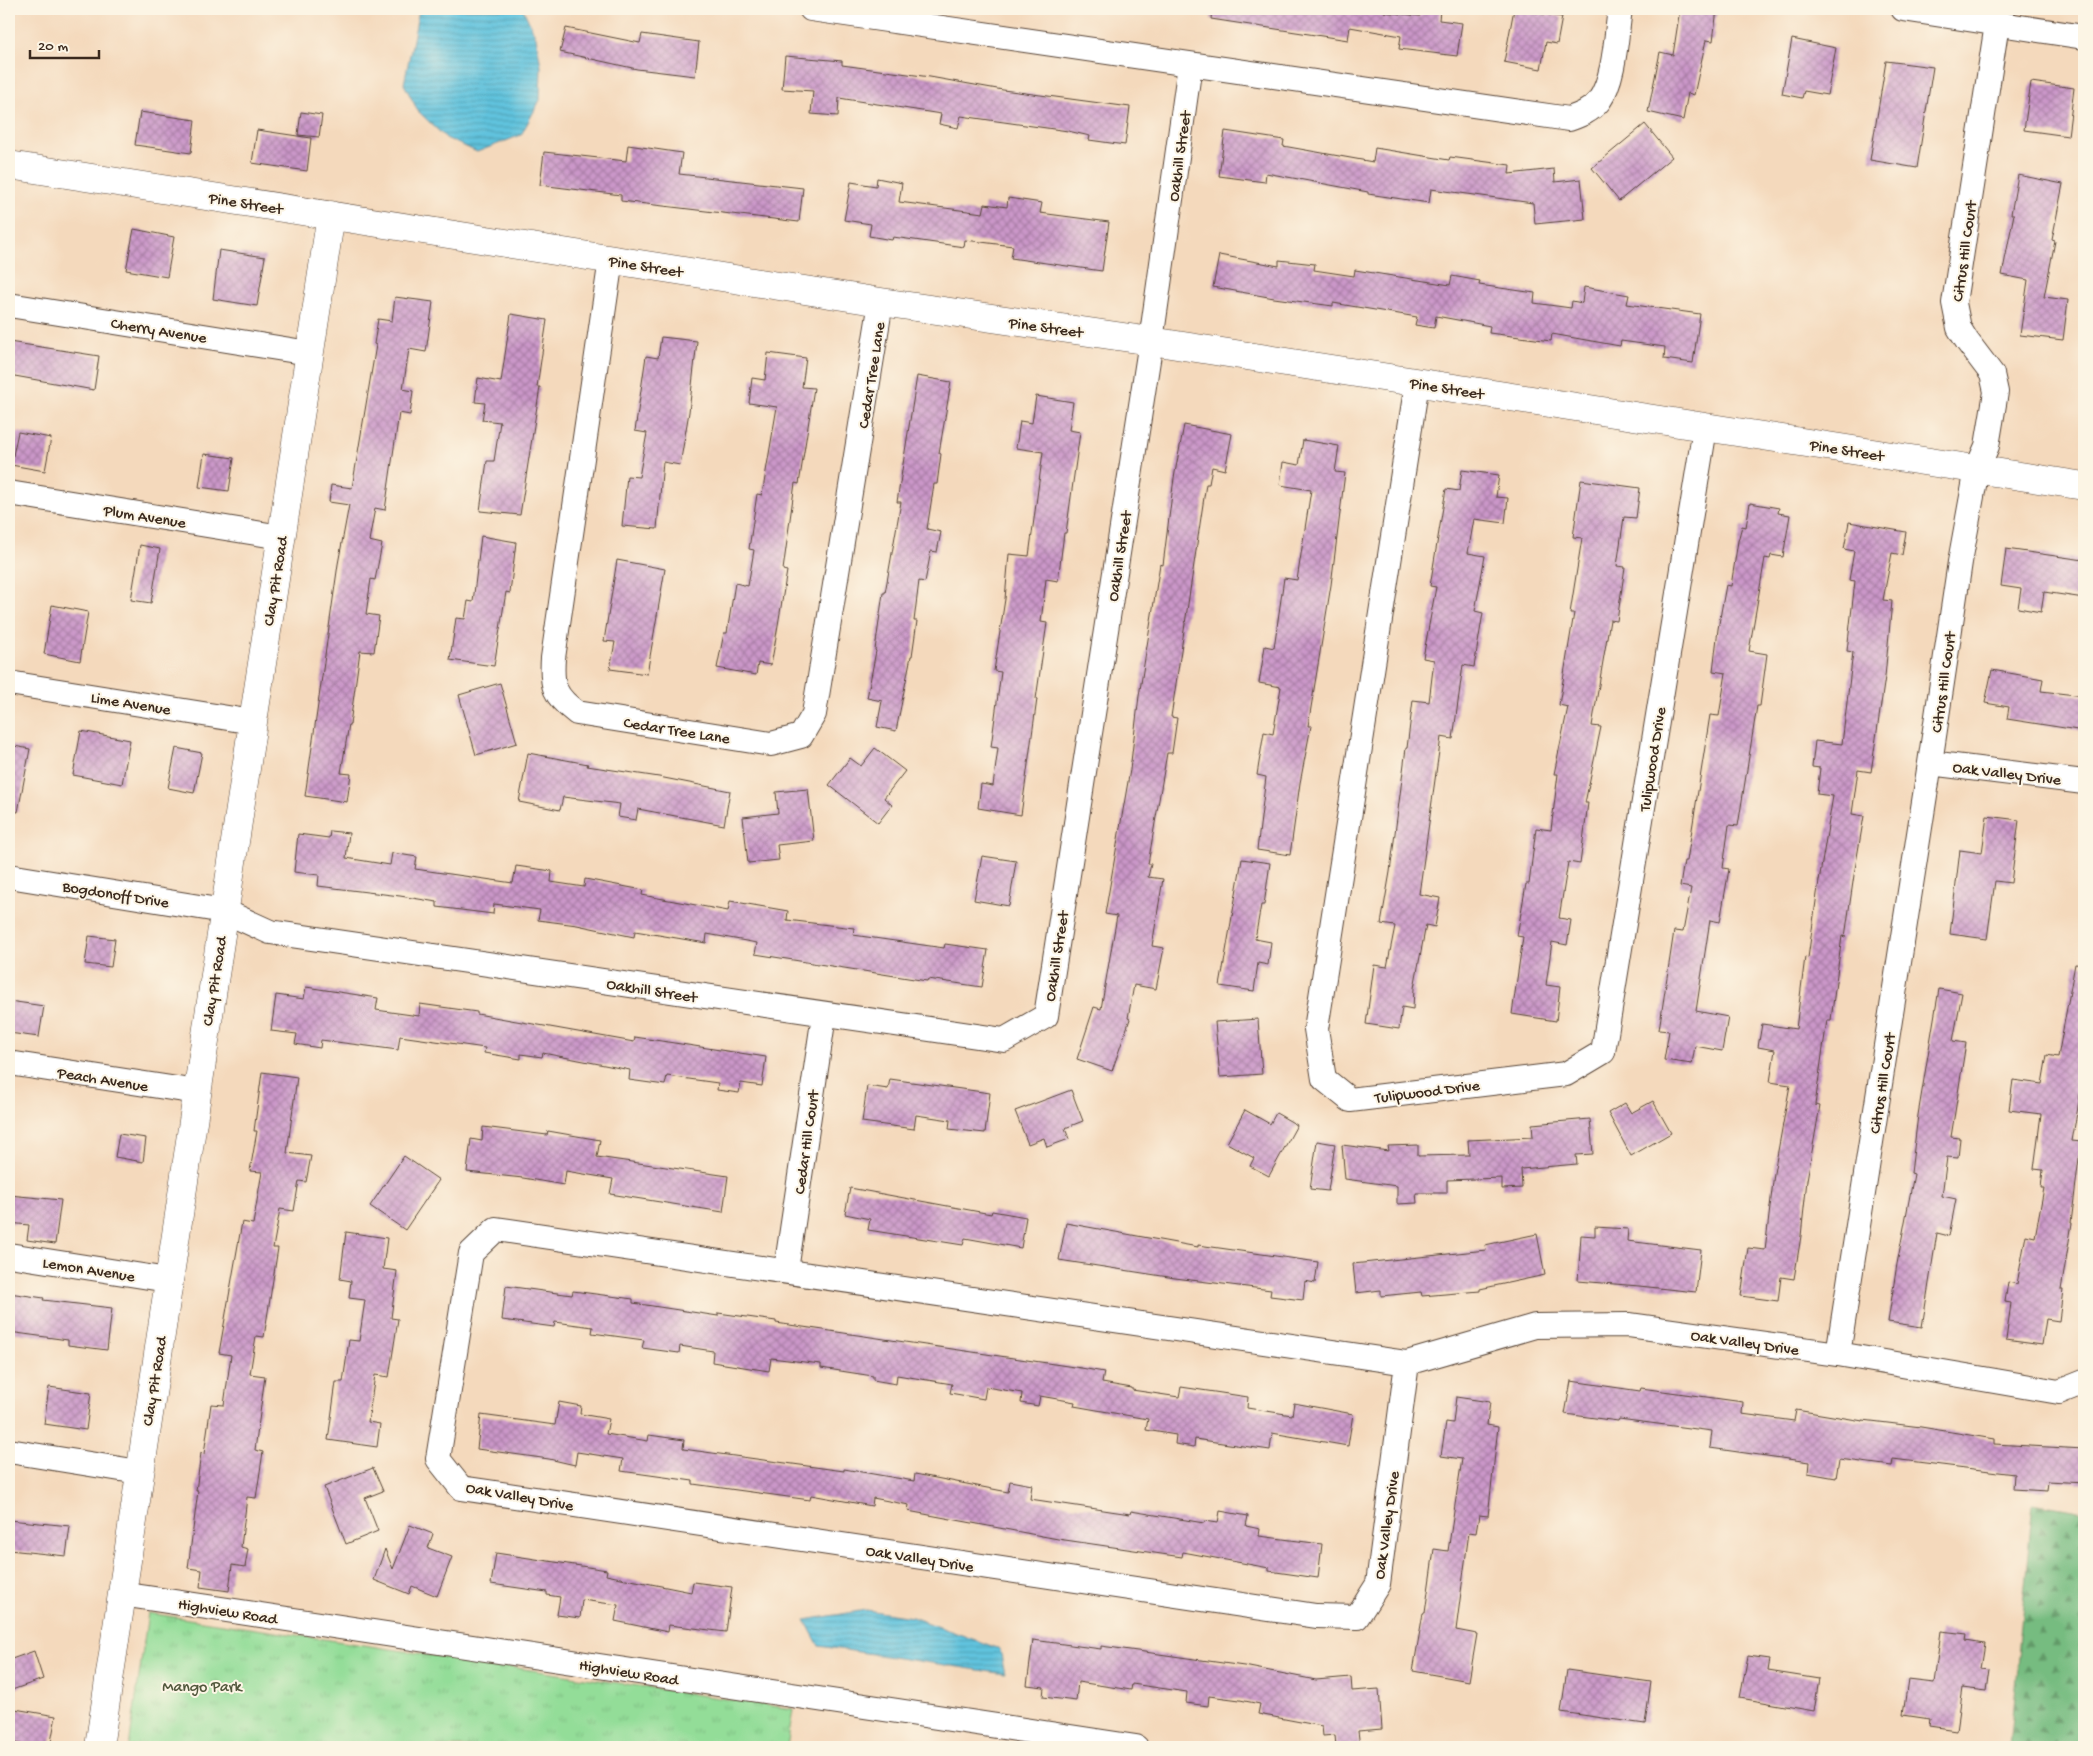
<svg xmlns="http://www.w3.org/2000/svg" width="2093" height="1756" font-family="'Gochi Hand',sans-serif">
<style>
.forest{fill:url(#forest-firs);stroke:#58734f}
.park{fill:url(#park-tufts);stroke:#67845b}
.water{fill:url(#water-rules);stroke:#4e767e}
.building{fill:url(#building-cross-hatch)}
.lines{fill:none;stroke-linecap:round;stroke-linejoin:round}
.minor-casing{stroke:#574436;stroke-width:26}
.tertiary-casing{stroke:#574436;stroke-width:29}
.minor{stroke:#fff;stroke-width:24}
.tertiary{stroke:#fff;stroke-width:28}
.labels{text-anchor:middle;stroke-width:4;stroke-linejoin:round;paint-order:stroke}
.street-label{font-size:16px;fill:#3b2a1e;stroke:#fcf5e5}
.park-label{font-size:16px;fill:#51573c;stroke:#fcf5e5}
</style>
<defs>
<pattern id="forest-firs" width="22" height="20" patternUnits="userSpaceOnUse" patternTransform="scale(1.25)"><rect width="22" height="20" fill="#76bc80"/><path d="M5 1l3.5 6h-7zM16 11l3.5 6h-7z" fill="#629968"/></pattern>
<pattern id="park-tufts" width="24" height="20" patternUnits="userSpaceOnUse" patternTransform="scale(1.25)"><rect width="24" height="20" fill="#93dd98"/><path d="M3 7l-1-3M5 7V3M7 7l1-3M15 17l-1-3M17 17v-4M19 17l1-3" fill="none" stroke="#80be83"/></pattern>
<pattern id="water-rules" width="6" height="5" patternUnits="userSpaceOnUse" patternTransform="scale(1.25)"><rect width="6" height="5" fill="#60c3de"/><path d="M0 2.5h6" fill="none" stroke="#509fb3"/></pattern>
<pattern id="building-cross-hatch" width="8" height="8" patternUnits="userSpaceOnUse" patternTransform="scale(1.25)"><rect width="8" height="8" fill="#cb97c9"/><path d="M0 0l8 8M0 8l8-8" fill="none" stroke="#a67ba3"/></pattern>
</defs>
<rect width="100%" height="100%" fill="#fcf5e5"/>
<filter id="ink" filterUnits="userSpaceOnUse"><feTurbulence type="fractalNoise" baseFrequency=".02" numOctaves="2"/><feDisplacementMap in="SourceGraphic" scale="10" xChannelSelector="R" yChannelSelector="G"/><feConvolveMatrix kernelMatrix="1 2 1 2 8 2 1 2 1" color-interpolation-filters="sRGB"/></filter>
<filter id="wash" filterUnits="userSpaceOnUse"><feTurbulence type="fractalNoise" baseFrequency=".0096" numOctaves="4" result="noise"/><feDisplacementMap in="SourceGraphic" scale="20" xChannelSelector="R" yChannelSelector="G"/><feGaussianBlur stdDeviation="1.12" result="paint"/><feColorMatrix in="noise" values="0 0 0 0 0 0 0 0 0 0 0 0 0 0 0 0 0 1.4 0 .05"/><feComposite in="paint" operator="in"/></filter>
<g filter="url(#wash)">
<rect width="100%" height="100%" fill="#f4d9bc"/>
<path class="forest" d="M2033,1503L2084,1512V1747H2009Z"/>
<path class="park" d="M148,1613L793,1709L787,1747H129Z"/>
<path class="water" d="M429,9H523L536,37L541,66L540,100L521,135L477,152L446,138L418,111L404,84L419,10Z
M866,1610L912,1617L1000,1649L1005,1674L819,1646L805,1620Z"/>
<g id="blocks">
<path class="building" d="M1212,9H1385L1384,12L1420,16L1421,9H1430L1440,10L1439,20L1462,23L1457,56L1399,49L1401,36L1350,27L1348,40L1211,19Z
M1514,9L1562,17L1557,44L1546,42L1541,69L1504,62Z
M1680,9H1717L1713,41L1706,40L1694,95L1688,93L1683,120L1648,112L1660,52L1673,55Z
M566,28L640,43L642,34L699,42L695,76L637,69L560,52Z
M1792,39L1836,48L1827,95L1804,91L1802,98L1782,94Z
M785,56L842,61V65L930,77L1003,90L1130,107L1125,145L1089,140L1090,136L1068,131L961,116L958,128L939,124L941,114L839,98L838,116L811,114L813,91L782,89Z
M1886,61L1933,67L1917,168L1870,160Z
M2031,82L2074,88L2068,136L2024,130Z
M140,112L195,120L191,153L135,145Z
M301,112L322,115L319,137L298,135Z
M1645,124L1672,157L1619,201L1592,168Z
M257,130L311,138L307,171L252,163Z
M1225,131L1284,140L1283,146L1373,162L1375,148L1449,160L1450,157L1510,165L1509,174L1554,169L1555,182L1581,179L1585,219L1535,224L1533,203L1431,189L1429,203L1368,194V192L1266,173L1265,182L1219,176Z
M628,145L682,153L679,174L803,188L799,222L621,201V195L540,185L544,152L626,161Z
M2018,175L2063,184L2052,240L2055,241L2044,297L2068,300L2063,340L2020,335L2028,280L2002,275L2014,214H2011Z
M877,178L902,183L899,202L983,213L985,204L1007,207L1008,198L1042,203L1040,213L1109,222L1102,271L1011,258L1013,246L965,240L964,247L893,237L892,240L869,236L871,224L844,220L851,182L876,186Z
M134,229L174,237L167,277L126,270Z
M219,250L265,257L257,306L213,299Z
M1219,255L1279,266V260L1315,264L1314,270L1354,276L1355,270L1450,285L1452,276L1480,281L1479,285L1535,293L1534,303L1571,308L1572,301L1582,303L1584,287L1629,295L1627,304L1700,314L1693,363L1664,359L1665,347L1621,341L1620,346L1552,334L1551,341L1489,333L1490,326L1436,316L1434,328L1415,325L1417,317L1333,303V306L1274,298L1213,287Z
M395,297L433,302L426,352L409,349L403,389L413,391L410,415L399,413L385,510L375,508L369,541L382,544L375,580L371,579L366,614L379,616L374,652L360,651L350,724H349L341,773L351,774L347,802L305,796L338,564L349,505L329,502L331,485L352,488L376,345L374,344L378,319L392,321Z
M511,314L547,320L537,387H540L520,515L480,511L487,461H494L500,422L482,420L485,403L475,402L478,378L501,382Z
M661,337L697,341L689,412L680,465L663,462L657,529L622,526L627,476L639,477L647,433L635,431L646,356L658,358Z
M9,342L99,356L94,390L9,375Z
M768,353L806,358L802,387L814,388L799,484L795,483L783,570L787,571L775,643L771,665L758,663L756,675L717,668L724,633H727L735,583L748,586L754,550L749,549L757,494L762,495L777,407L749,403L752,378L765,380Z
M917,376L951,382L939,453L941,454L937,484H934L927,529L941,532L937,552L931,551L925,582L919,581L914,621H917L912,656H911L896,731L877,727L882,701L867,698L876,651L875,650L883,593H885L901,502H897Z
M1036,396L1073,402L1069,430L1080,432L1066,533H1064L1058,581L1046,579L1041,622L1047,623L1036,699H1037L1021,815L978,808L981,784L993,786L998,748L991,747L1001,672L994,671L1005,599L1009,554L1029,556L1043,452L1016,448L1020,421L1032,423Z
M1184,425L1232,434L1225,470L1212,467L1209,484H1206L1171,717L1177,718L1172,753H1167L1148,864H1151L1148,877L1163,879L1152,946L1164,948L1156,989L1134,985L1128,1018L1130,1019L1112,1071L1077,1059L1094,1007L1101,1009L1117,916L1105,914L1130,770L1139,696L1160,564L1163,565L1174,478Z
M18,432L51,438L45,471L11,465Z
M1303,440L1339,446L1335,472L1345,473L1331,585L1308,726H1311L1300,783L1290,855L1257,850L1266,777L1257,775L1264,732L1273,734L1281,687L1259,683L1265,646L1274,648L1284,578L1297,580L1311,490L1280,485L1283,462L1299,465Z
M204,454L234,458L229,491L199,487Z
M1462,470L1499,475L1496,497L1508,498L1505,523L1474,519L1468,553L1485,556L1475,611L1483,613L1474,667L1463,665L1453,739L1441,737L1419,894L1440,898L1435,927L1426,925L1414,988L1413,1009L1402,1007L1399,1029L1366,1024L1374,965L1387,967L1395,926L1381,924L1390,872L1406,748H1407L1413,700L1429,702L1434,660L1423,658L1436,587L1430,586L1446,489L1459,491Z
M1581,480L1640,488L1636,518L1624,517L1617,566L1625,567L1617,621L1610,620L1592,726L1601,727L1585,803H1588L1580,864L1568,862L1559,918L1571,920L1567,945L1552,942L1546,985L1560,987L1556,1021L1512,1014L1523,937L1517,936L1526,884H1529L1536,828L1551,830L1558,774H1554L1568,707L1559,705L1574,613H1570L1582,538L1573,537Z
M1750,503L1779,508L1778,513L1790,515L1783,557L1771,555L1770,559L1765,558L1749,651L1767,654L1760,706H1757L1738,826L1729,825L1723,868L1729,869L1720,922L1710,920L1696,1011L1728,1017L1722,1051L1695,1046L1692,1064L1664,1060L1669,1031L1659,1030L1674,931L1683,932L1691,888L1680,886L1684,861H1687L1710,715L1719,716L1726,673L1713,671L1718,629L1726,585L1731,586L1738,541L1742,526L1746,527Z
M1849,522L1906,532L1902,555L1892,553L1883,600L1892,601L1885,677L1871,772L1858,770L1852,814L1864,816L1854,875L1845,937L1842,936L1831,1020H1827L1815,1105L1820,1106L1807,1180L1801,1236L1794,1279L1781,1277L1778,1301L1741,1296L1748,1248L1765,1250L1774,1173L1790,1085L1770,1082L1775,1050L1758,1047L1762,1024L1796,1029L1805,957L1808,958L1818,887L1833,796L1817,794L1820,768L1812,767L1815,741L1842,744L1853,652L1847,651L1855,581L1849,580L1854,551L1844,549Z
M481,536L516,542L510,593L506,592L494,666L450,660L456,618L465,619L468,601L473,602Z
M140,545L160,549L151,603L131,600Z
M2006,549L2084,560V598L2044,592L2041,612L2018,608L2021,589L2001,586Z
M617,560L665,569L647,674L610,669L615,642L604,641Z
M52,605L88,612L80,661L44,654Z
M1992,670L2043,679L2041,691L2084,696V731L2007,719L2009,707L1985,703Z
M500,683L517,743L476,755L459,695Z
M81,731L130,740L122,784L73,775Z
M9,745L30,749L18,812L9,811Z
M176,748L202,753L194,793L168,788Z
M875,748L905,771L884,798L892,805L878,823L829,785L850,758L861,766Z
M528,753L588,764L587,766L659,777L730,791L724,825L638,809L636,820L618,817L620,804L563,797L560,810L519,802Z
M808,789L814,841L777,845L779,860L748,863L743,817L778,813L776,792Z
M1987,816L2019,820L2011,883L1995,881L1987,939L1950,934L1960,850L1982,853Z
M330,831L349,833L346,858L390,865L392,853L417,857L415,869L513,883L516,866L552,871L551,882L584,887L585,879L643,890L642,895L728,911L730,901L788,911L787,920L854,928L853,935L944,948L945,944L988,950L982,987L928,979L927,981L755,954L757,943L707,934L706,943L635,931L634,937L577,925L538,920L540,910L494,904L493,914L437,907V902L400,896L318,886L319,875L294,872L298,834L329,838Z
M982,856L1016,861L1009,906L974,900Z
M1242,859L1270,863L1264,905H1261L1255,939L1271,942L1268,965L1258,963L1254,991L1220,986Z
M89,936L115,939L111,967L85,964Z
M2075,964L2084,965V1073L2072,1141L2081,1142L2071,1223H2072L2061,1290H2063L2059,1321L2046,1319L2042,1345L2006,1340L2011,1303L2005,1302L2008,1282L2017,1284L2026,1235L2035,1237L2044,1188H2041L2043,1170L2034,1169L2041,1114L2009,1110L2013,1080L2042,1084L2047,1055L2058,1057Z
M306,987L378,998L376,1010L419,1016L420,1004L477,1012V1014L634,1042L635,1037L766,1057L762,1086L741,1083L739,1093L717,1090L718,1083L667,1076L665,1085L629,1080L630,1070L543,1053L542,1057L521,1054V1059L484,1053L485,1048L400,1036L398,1050L321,1040L320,1048L295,1044L297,1034L271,1031L276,995L304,999Z
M1939,989L1962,993L1953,1041L1966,1043L1951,1137L1960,1138L1958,1158L1947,1157L1942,1196L1956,1199L1949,1236L1937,1233L1922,1327L1888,1322L1897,1264L1914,1174L1911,1173L1918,1115Z
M9,1001L44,1006L39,1037L9,1033Z
M1258,1019L1262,1074L1220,1077L1215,1022Z
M262,1072L297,1077L287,1153L311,1156L306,1182L299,1181L294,1211L280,1209L273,1248H278L264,1337L256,1336L250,1374L265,1376L255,1450L263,1452L256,1498L247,1497L241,1547L248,1549L245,1567L232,1565L229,1591L200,1587L202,1570L188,1568L198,1491H196L201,1453L204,1454L211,1404L224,1405L231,1355L219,1353L242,1222L253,1224L262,1172L250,1171L257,1131H254Z
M890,1079L990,1093L985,1133L949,1129L950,1120L916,1115L914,1129L862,1122L867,1086L888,1089Z
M1071,1090L1083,1121L1065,1128L1069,1139L1047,1147L1044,1138L1028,1144L1015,1111Z
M1653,1101L1671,1133L1631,1156L1608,1113L1625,1103L1631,1113Z
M1245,1110L1270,1124L1276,1113L1297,1125L1269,1176L1250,1166L1254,1158L1227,1143Z
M1590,1119L1593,1154L1576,1155L1577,1164L1521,1169L1522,1188L1502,1189V1178L1447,1180V1193H1416L1417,1203L1397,1204V1186L1345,1179L1342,1145L1389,1151L1388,1146L1418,1145V1156L1469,1155L1468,1140L1533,1137L1532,1124Z
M483,1127L547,1135L548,1131L600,1140L597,1157L728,1176L723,1212L610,1194L613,1179L566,1171L564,1185L523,1178L467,1172L471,1139L482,1141Z
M119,1134L146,1138L143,1162L115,1157Z
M1317,1141L1335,1144L1328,1191L1310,1189Z
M404,1156L439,1180L405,1230L370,1206Z
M850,1188L991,1214L992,1211L1026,1217L1021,1248L965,1238L963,1245L868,1230L870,1219L845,1214Z
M9,1195L61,1200L55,1244L27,1240L29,1225L9,1223Z
M1066,1223L1198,1247V1245L1318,1262L1315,1283L1305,1281L1303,1300L1270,1296L1271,1290L1175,1278L1059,1260Z
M1595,1227L1628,1229L1627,1241L1701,1250L1696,1292L1639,1286L1578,1281L1581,1235L1595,1236Z
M346,1232L387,1238L383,1269L397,1271L391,1318L398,1319L389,1377L375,1375L368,1422L380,1424L377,1447L328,1440L336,1382H343L349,1340L359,1341L365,1300L349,1298L351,1281L340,1279Z
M1537,1234L1545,1275L1480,1289V1291L1422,1296L1421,1292L1381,1296V1290L1356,1293L1353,1264L1486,1250L1485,1245Z
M506,1286L572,1295L573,1291L633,1299V1303L718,1316V1313L776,1321V1323L1081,1368L1104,1372L1102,1383L1132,1388V1390L1179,1397L1181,1387L1248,1397L1247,1408L1292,1415L1294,1403L1353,1414L1348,1446L1272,1433L1270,1450L1195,1439L1194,1447L1175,1444L1176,1435L1146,1430L1148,1419L1074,1406L1075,1402L1040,1396L1038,1406L1021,1403L1022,1393L986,1387L984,1399L950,1393L952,1384L897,1375L896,1384L873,1380V1376L821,1368V1364L771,1358L769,1371L712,1362L713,1351L680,1346L679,1353L642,1348L644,1340L592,1333L593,1327L555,1322L554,1327L502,1320Z
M9,1293L44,1298L43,1300L112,1308L107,1350L68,1345V1340L9,1332Z
M1571,1381L1640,1391L1641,1388L1743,1402L1742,1414L1794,1421L1796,1410L1863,1421V1420L1921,1427L1994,1439V1444L2084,1449V1483L2048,1481L2047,1491L2013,1489L2014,1474L1893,1459L1892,1466L1839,1459L1836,1478L1808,1473L1809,1462L1710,1448L1712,1431L1619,1419L1618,1421L1565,1414Z
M49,1387L91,1393L86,1430L44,1424Z
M1456,1397L1490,1402L1487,1425L1498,1427L1488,1516L1479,1515L1476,1533L1469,1532L1456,1630L1477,1634L1469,1681L1413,1671L1423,1613H1425L1434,1549L1448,1551L1462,1459L1441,1456L1446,1422L1453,1423Z
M559,1402L581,1406L580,1414L609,1419L606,1434L648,1441L649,1435L684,1440L683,1449L844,1471V1469L914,1481L915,1474L1008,1492L1010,1481L1032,1485L1030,1499L1130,1514L1131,1511L1204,1523L1205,1521L1218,1523L1220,1511L1248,1516L1246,1526L1260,1529L1259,1536L1322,1544L1318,1578L1269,1571V1568L1183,1552L1182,1557L1058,1539L908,1511L909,1505L873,1498L872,1506L811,1495L810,1500L693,1484V1481L621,1471L623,1459L577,1452L575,1465L549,1459L477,1449L481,1415L555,1425Z
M373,1468L383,1491L365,1498L378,1531L346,1544L324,1487Z
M9,1520L70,1526L66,1556L9,1550Z
M410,1525L433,1534L428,1548L452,1557L437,1596L412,1586L409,1594L374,1580L385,1549L393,1569Z
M496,1553L607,1570L606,1575L691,1592L693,1582L732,1587L726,1632L669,1625L668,1632L615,1621L618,1605L582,1600L580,1618L557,1615L560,1597L547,1595V1592L491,1584Z
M1941,1631L1967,1634L1966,1640L1984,1643L1980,1668L1990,1669L1987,1691L1962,1688L1956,1730L1929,1726L1930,1719L1903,1715L1908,1680L1934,1683Z
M1033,1640L1101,1649V1646L1159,1654L1244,1666L1316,1680L1351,1677L1352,1691L1379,1689L1382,1729L1358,1731L1360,1747H1336L1335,1735L1323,1736L1322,1726L1258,1714L1260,1704L1240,1700L1209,1696L1208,1706L1186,1703L1187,1692L1132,1684L1131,1690L1078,1682L1076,1701L1043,1697L1044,1687L1027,1685Z
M34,1651L43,1679L9,1691V1660Z
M1748,1656L1770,1659L1768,1671L1819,1679L1814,1711L1740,1698Z
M1567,1670L1651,1682L1645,1724L1561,1712Z
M9,1708L56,1716L50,1747H36L9,1742Z"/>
</g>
</g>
<g filter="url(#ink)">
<use href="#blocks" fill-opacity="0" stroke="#574436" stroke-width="1"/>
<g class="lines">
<g class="minor-casing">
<path id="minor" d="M811,9L1569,119C1580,115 1591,111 1599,101C1615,78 1616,36 1620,9
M1903,9L2084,37
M611,259L553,658C551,686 554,696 577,713L771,744L801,736L814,714L881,302
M9,305L309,353
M1417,383L1316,1029L1324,1079L1350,1100L1566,1074L1603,1052L1705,428
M9,493L281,537
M9,683L253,722
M1930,763L2084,782
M9,876L224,911L270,932L1004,1040L1046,1016L1151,341L1190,65
M9,1063L197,1092
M9,1255L168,1280
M786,1270L824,1015
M1838,1354L1930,763L1960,562L1977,469L1987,446L1996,392L1992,374L1967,341L1959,328L1954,303L1997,24
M1407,1363L1378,1584L1357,1617L1316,1616L461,1488L438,1459L471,1253L496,1229L1407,1363L1535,1326L1629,1325L1838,1354L2059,1392L2084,1382
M9,1451L139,1472
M121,1594L1136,1747"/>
</g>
<g class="tertiary-casing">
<path id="tertiary" d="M9,165L881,302L1151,341L2084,486
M99,1747L253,722L331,215"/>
</g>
<use href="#minor" class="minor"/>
<use href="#tertiary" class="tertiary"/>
</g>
</g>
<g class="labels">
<g class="street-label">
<text transform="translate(1178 156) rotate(-82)" y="6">Oakhill Street</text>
<text transform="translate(246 202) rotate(9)" y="6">Pine Street</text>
<text transform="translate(1963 251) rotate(-82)" y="6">Citrus Hill Court</text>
<text transform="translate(646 265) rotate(9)" y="6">Pine Street</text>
<text transform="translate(1046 326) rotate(8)" y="6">Pine Street</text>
<text transform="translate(159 329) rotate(9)" y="6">Cherry Avenue</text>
<text transform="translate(870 375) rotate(-81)" y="6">Cedar Tree Lane</text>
<text transform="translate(1447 387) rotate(9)" y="6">Pine Street</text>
<text transform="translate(1847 449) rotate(9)" y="6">Pine Street</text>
<text transform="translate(145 515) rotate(9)" y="6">Plum Avenue</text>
<text transform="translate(1118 556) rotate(-81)" y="6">Oakhill Street</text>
<text transform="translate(274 581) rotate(-81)" y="6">Clay Pit Road</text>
<text transform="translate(1942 682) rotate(-82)" y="6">Citrus Hill Court</text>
<text transform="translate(131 702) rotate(9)" y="6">Lime Avenue</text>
<text transform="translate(677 729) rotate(9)" y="6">Cedar Tree Lane</text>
<text transform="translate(1651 759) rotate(-81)" y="6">Tulipwood Drive</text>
<text transform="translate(2007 772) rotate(7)" y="6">Oak Valley Drive</text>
<text transform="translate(116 893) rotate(9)" y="6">Bogdonoff Drive</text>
<text transform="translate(1055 956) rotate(-81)" y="6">Oakhill Street</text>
<text transform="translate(213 981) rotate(-81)" y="6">Clay Pit Road</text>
<text transform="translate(652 989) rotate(9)" y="6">Oakhill Street</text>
<text transform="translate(103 1078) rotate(9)" y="6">Peach Avenue</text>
<text transform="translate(1881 1083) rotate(-81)" y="6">Citrus Hill Court</text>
<text transform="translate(1427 1090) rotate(-7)" y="6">Tulipwood Drive</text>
<text transform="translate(805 1142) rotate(-82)" y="6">Cedar Hill Court</text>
<text transform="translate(89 1268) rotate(9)" y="6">Lemon Avenue</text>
<text transform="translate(1745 1341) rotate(8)" y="6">Oak Valley Drive</text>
<text transform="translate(153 1381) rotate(-81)" y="6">Clay Pit Road</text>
<text transform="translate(520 1495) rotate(10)" y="6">Oak Valley Drive</text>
<text transform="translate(1385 1525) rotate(-82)" y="6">Oak Valley Drive</text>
<text transform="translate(920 1557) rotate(9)" y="6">Oak Valley Drive</text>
<text transform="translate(228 1610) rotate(9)" y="6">Highview Road</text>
<text transform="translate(629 1671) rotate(9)" y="6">Highview Road</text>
</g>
<g class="park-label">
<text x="202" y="1691">Mango Park</text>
</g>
</g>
<rect width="2093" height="1756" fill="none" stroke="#fcf5e5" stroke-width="30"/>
<path d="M30 50v8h69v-8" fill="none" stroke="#3b2a1e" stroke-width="2.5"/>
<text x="38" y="50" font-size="15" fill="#3b2a1e" stroke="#fcf5e5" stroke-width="4" paint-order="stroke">20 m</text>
</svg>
